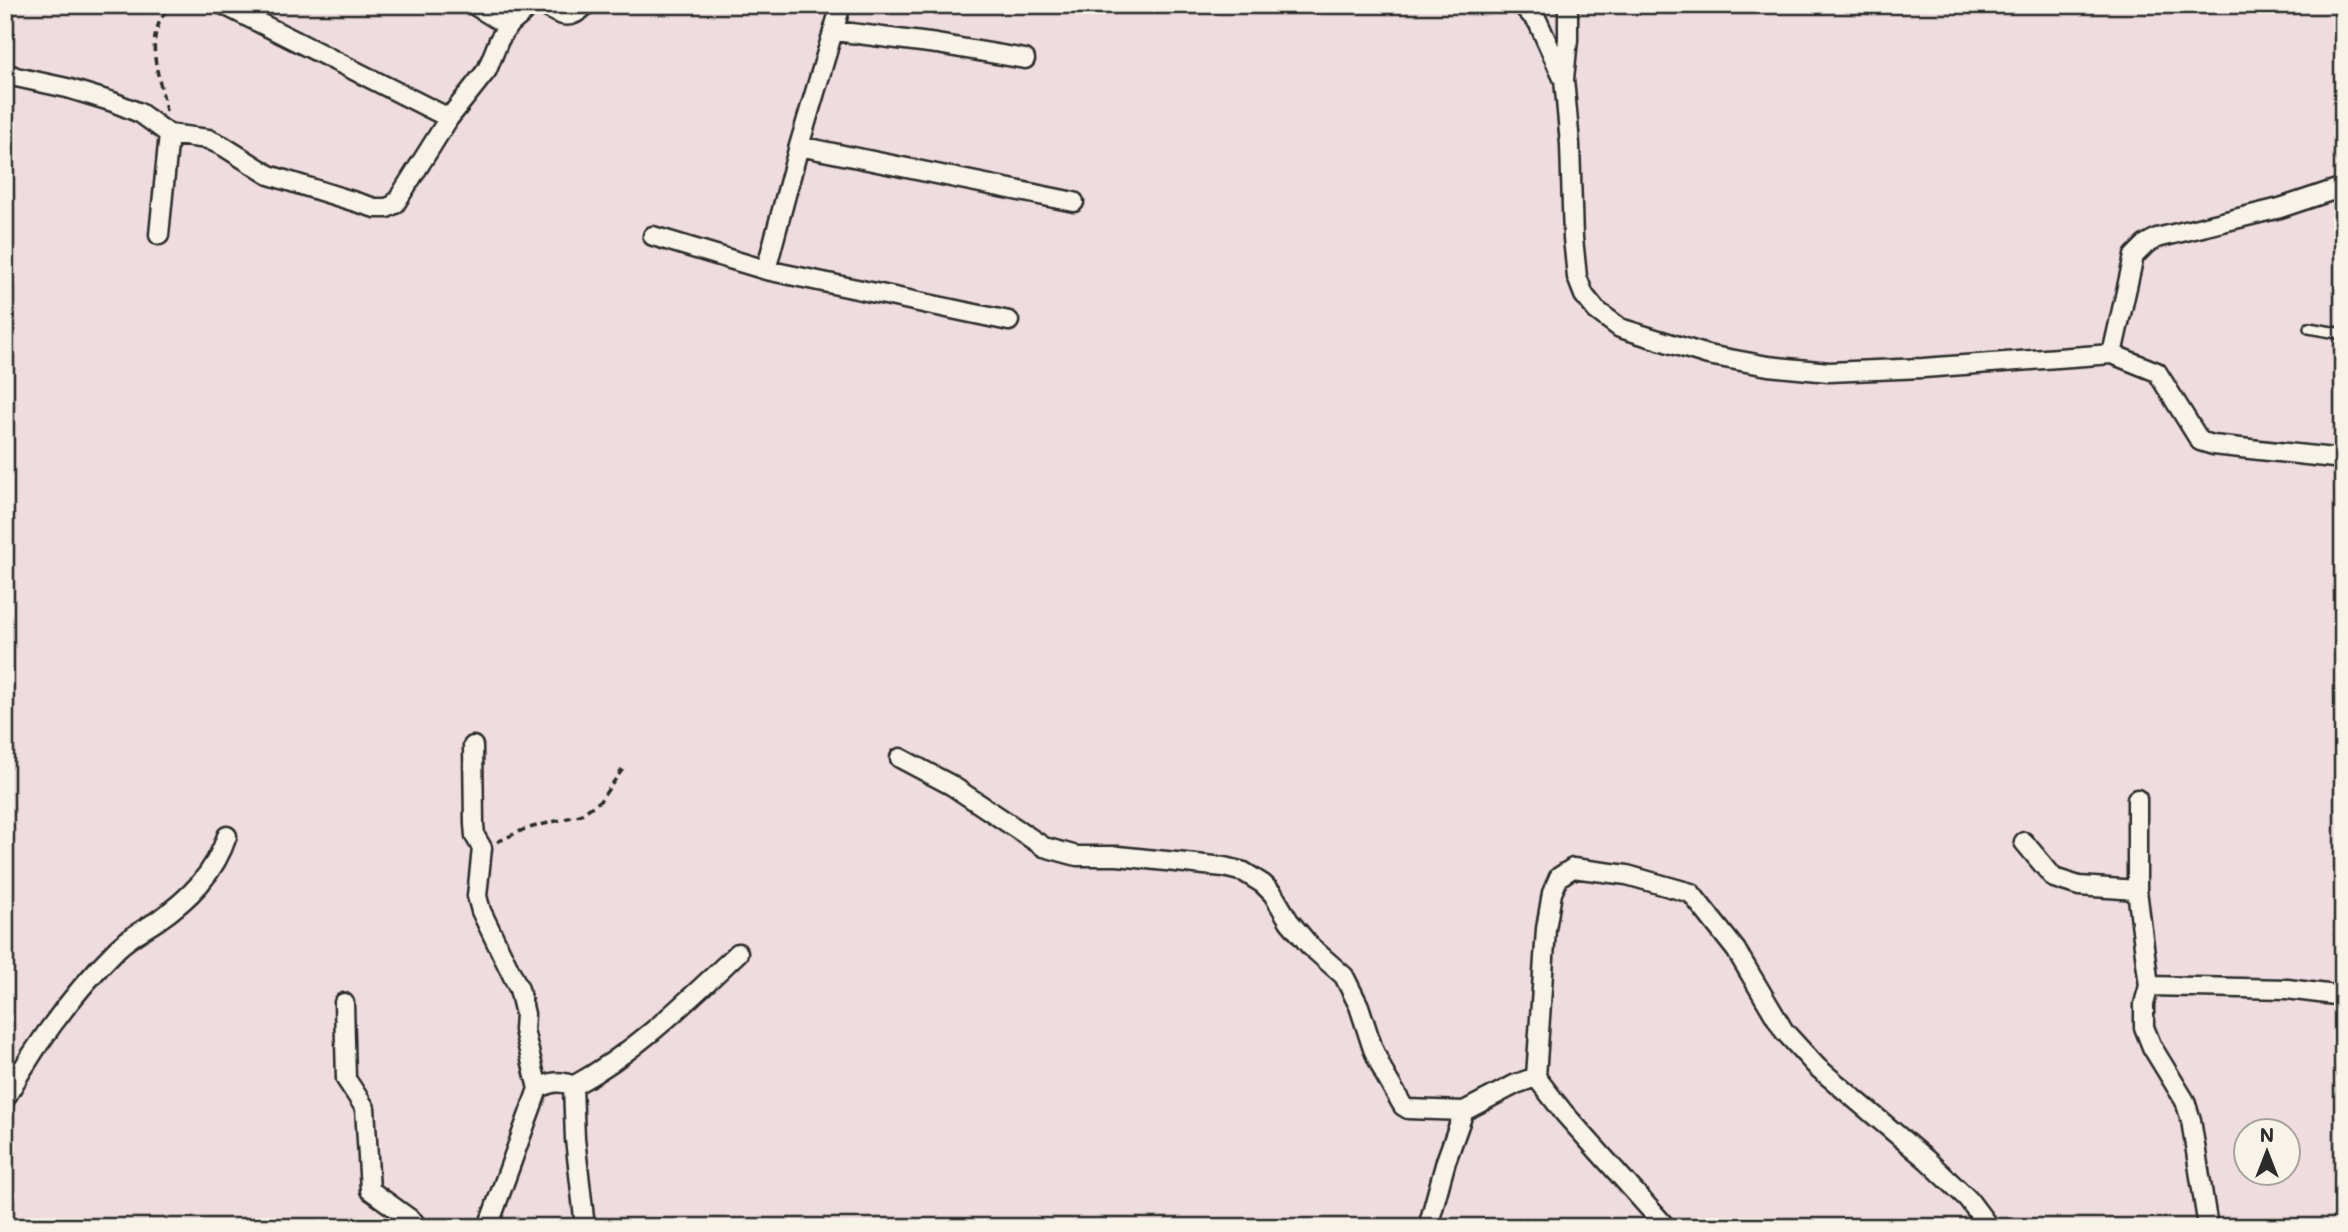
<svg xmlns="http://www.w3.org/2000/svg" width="2348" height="1232" font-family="Mali,sans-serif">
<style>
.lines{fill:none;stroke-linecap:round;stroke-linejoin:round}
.service-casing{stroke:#2b2b2b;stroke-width:14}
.minor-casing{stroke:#2b2b2b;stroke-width:23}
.path{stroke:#2b2b2b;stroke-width:3.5;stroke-dasharray:7 5;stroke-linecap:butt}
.service{stroke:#f7f3e8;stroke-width:9}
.minor{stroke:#f7f3e8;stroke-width:18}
</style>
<rect width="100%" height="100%" fill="#eedcde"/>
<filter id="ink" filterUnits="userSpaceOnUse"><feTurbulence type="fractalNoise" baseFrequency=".0143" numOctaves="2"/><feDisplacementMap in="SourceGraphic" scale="14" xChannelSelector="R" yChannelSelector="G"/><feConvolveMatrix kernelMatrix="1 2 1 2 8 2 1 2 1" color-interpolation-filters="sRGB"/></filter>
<g filter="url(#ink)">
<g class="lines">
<g class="service-casing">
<path id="service" d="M2309,328L2343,334"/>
</g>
<g class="minor-casing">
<path id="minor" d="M224,5L449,118
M474,5L508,26
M543,5C562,16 569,22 586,5
M1522,5L1538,22L1563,78
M1568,9V39L1564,79L1570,144L1573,238L1577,277L1584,295L1596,310L1620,328L1708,355L1768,366L1829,372L1923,368L2112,354L2157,372L2200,441L2213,445L2343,459
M835,31L937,44L1025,59
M5,72L16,77L67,88L113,102L140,113L169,134L208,139L223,146L269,175L375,208H387L395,204L449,118L487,70L499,40L508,26L532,5
M799,146L1074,202
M159,235L169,134
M653,236L766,270L799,146L841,5
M766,270L1009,321
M2112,354L2134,256L2146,244L2157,238L2280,208L2343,187
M473,746L474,824L475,836L482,848L477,896L481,911L519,989L525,1014L524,1030L538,1089L488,1227
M900,758L951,785L1044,847L1077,856H1118L1224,867L1244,872L1263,884L1273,894L1289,921L1310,946L1344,976L1359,1006L1373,1049L1385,1075L1403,1106L1408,1109L1464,1111L1516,1084L1536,1077
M2137,799V890L2149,986L2144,1004V1027L2152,1047L2185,1101L2191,1120L2208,1227
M2024,842L2054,878L2079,886L2137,890
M2149,986L2287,989L2343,996
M344,1003L346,1079L365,1108L370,1190L413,1221L418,1227
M573,1086C636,1052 686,1002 738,953
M573,1086L575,1139L585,1227
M538,1089C549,1082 561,1080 573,1086
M5,1099C35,1045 73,993 117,949C129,937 143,930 157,921C189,899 215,873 227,836
M1428,1227L1446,1161L1464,1111
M1666,1227L1564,1113L1536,1077L1546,929L1552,893L1559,877L1573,868L1627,875L1691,893L1736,950L1784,1031L1817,1067L1927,1160L1968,1199L1989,1227"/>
</g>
<path class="path" d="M166,111C160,73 140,36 172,5
M497,842L525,829L580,815L600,801L625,766"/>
<use href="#service" class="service"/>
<use href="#minor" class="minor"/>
</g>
</g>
<rect width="2348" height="1232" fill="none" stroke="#f7f3e8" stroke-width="28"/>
<rect x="14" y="14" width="2320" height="1204" fill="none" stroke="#2b2b2b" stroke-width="2.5" filter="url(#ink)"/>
<g transform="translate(2267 1152)"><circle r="33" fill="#f7f3e8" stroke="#a5a39c" stroke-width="2"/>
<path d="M0-5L12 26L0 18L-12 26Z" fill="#2b2b2b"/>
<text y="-10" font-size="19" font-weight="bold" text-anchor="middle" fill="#2b2b2b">N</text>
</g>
</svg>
